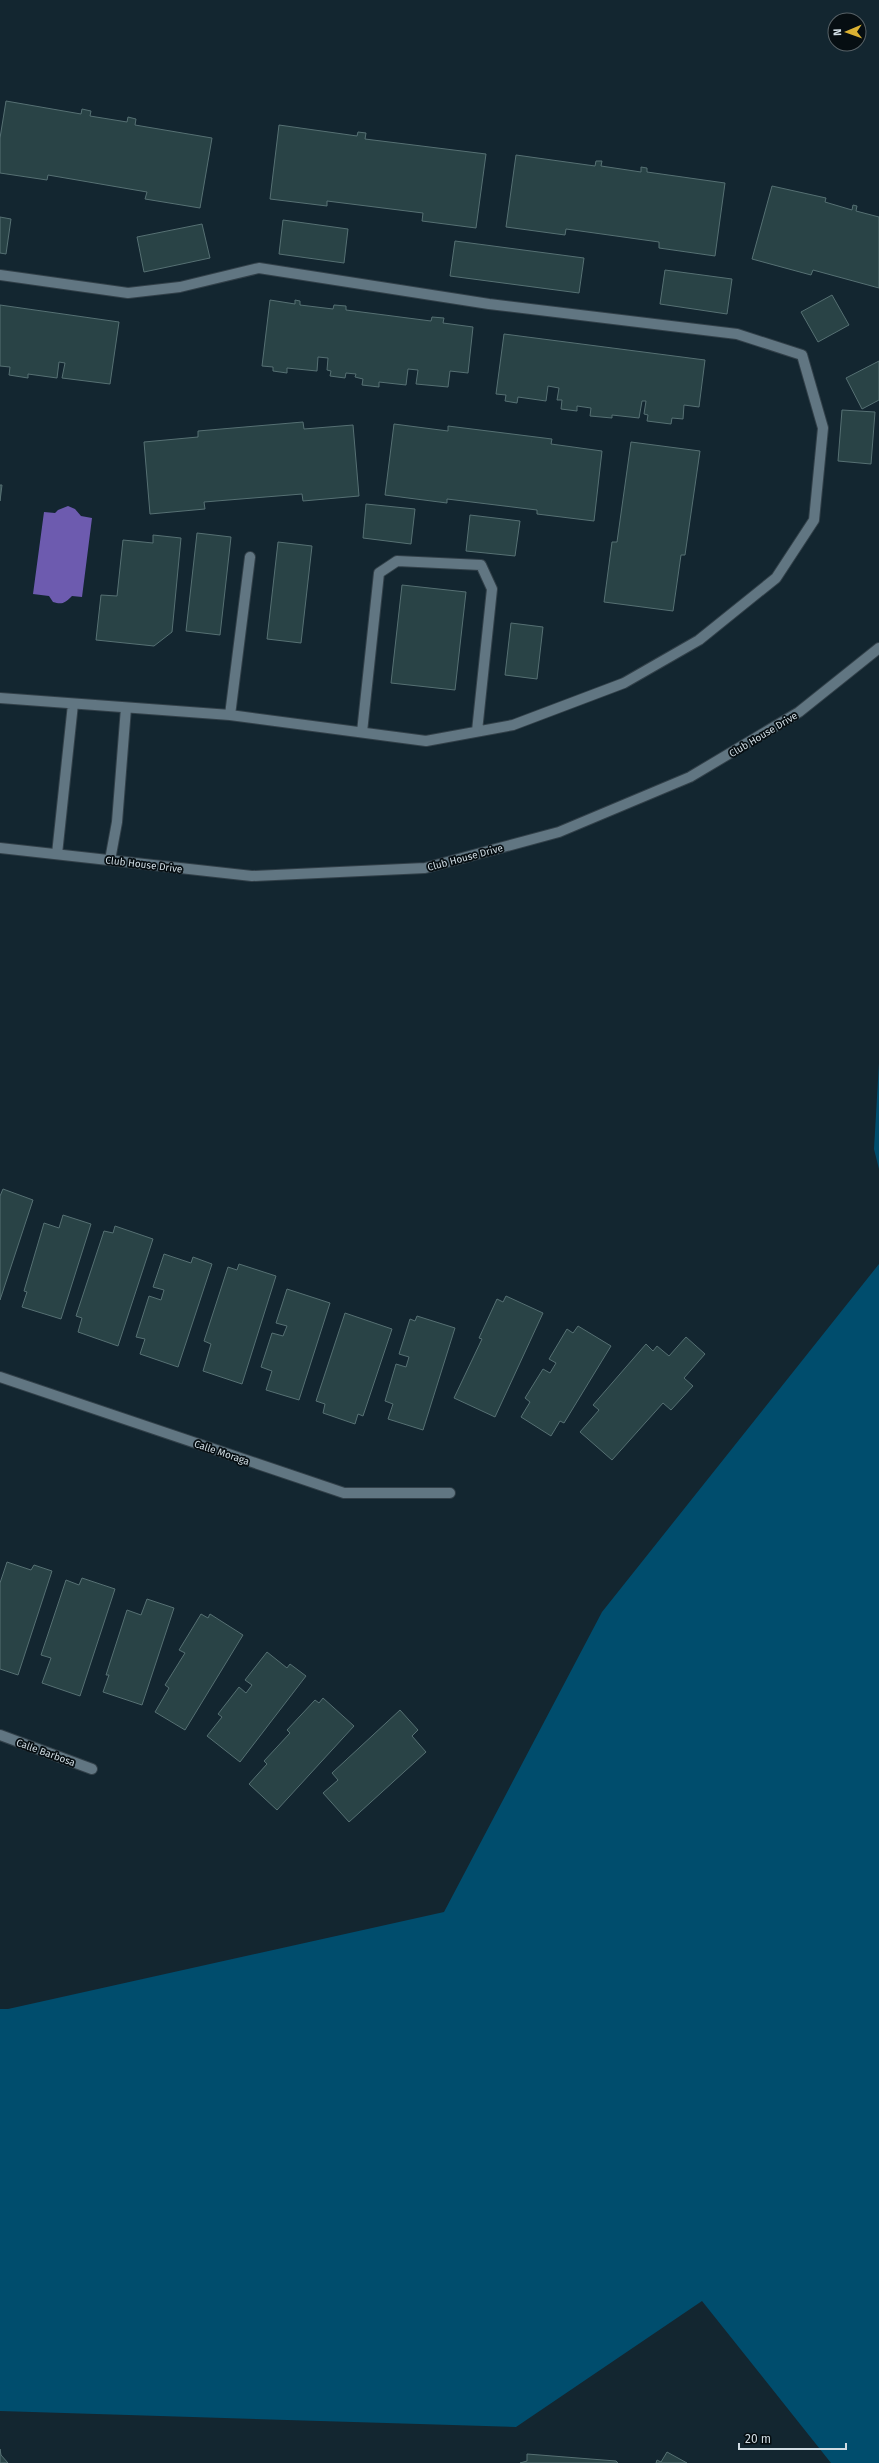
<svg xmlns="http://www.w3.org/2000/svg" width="879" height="2463" font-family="'Fira Sans',sans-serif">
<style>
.green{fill:#004d6d}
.water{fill:#6d5baf}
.building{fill:#294346;stroke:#567073}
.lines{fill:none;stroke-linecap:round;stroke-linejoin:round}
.lane-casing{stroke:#324049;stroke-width:12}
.street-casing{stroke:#324049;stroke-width:12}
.secondary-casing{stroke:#324049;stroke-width:12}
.lane{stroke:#617682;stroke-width:10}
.street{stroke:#617682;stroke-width:10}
.secondary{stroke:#617682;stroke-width:10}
.labels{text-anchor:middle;stroke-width:3.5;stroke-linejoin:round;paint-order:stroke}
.street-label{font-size:10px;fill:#d1dde4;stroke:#060e12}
</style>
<rect width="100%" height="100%" fill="#132630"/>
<path class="green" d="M879,1063V1169L874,1149Z
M879,1264V2463H831L702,2301L516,2427L0,2411V2009H8L444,1912L602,1612Z"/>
<path class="water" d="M68,506L75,509L81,516L92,518L82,597L72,596C65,603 62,605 53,602L49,596L33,594L44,512L55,513L58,510Z"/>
<path class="building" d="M6,101L81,114L82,109L91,111L90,116L127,122L128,117L136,119L135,125L212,138L200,208L145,199L147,192L48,175L47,180L0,173V138Z
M279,125L357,136L358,132L366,133L365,139L486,154L476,228L422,221L423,213L327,201V206L270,199Z
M516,155L595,166L596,161H602L601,166L641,172V167L647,168V172L725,183L715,256L659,248V242L566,229L565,235L506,227Z
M772,186L826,198L825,202L852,210L853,205L857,206L856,211L879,217V288L813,270L811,275L752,259Z
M0,217L11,219L6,254L0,253Z
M283,220L348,229L344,263L279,254Z
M202,224L210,258L144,272L137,237Z
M455,241L584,258L579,293L450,276Z
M665,270L732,279L727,314L660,304Z
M832,295L849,325L818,342L801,312Z
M270,300L295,304V300L300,301V305L333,309L334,305L346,306V310L431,321L432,317L444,318L443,323L473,327L468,373L450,371L448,387L416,384L418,370L408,369L406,385L379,382V387L362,385L363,379L355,377L356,374L346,373L345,378L330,376L331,371L327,370L328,358L318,357L317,371L287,368V373L273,371V367L262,366Z
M0,305L119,322L110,384L62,378L65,363L59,362L57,378L28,374V378L9,375L10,367L0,366Z
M504,334L705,360L699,407L684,405L683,419L672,418L671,424L647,421L648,415L644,414L646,401H642L639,418L612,415V418L590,416L591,408L577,406V411L561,409L562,400H557L559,388L548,386L546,401L518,397L517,403L505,401L506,395L496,394Z
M879,361V400L862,409L846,378Z
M842,410L875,412L871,464L838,461Z
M303,422L304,429L353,425L359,496L303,501L302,494L204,502L205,509L150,514L144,442L198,437V431Z
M394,424L448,431V426L552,439L551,444L602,451L594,521L537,514V510L447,499V503L385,495Z
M631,442L700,451L685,555H681L673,611L604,602L612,542H617Z
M0,485H2L0,501Z
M366,504L415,509L411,544L363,538Z
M470,515L520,521L515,556L466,551Z
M197,533L231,537L220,635L186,631Z
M153,535L181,538L172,632L154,646L96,640L101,595L117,596L123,540L153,543Z
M278,542L312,546L301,643L267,639Z
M402,585L466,592L455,690L391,683Z
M511,623L543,627L537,679L505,675Z
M3,1189L33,1200L0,1300V1196Z
M63,1215L91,1224L61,1319L22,1307L27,1292L24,1291L44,1223L59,1228Z
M115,1226L153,1239L118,1346L78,1332L82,1318L76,1316L104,1231L113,1233Z
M164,1254L191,1263L193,1257L212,1264L178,1367L140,1354L145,1339L136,1337L149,1296L161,1300L164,1290L153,1287Z
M239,1264L276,1276L242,1384L203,1371L211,1344L204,1341L228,1267L237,1270Z
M287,1289L330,1303L299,1400L266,1390L272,1371L261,1367L272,1333L283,1336L287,1326L276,1323Z
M506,1296L543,1313L495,1417L454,1398L482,1339L479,1338L497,1299L503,1302Z
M345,1313L392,1329L363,1416L358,1414L355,1424L323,1413L325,1404L316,1401Z
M417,1316L455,1328L423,1430L388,1419L393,1404L385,1401L396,1364L406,1367L409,1357L399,1354L410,1319L415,1321Z
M578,1326L611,1346L564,1423L560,1421L551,1436L521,1417L530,1402L525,1398L543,1369L550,1373L556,1363L549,1359L567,1329L573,1333Z
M686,1337L705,1354L684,1378L693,1386L671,1410L663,1403L612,1460L580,1432L599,1410L593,1405L646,1344L653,1351L657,1346L669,1356Z
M7,1562L31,1570L34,1565L52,1571L18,1675L0,1669V1583Z
M82,1578L115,1589L80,1696L42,1683L51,1658L41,1655L66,1580L79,1585Z
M147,1599L174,1608L142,1705L103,1692L109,1675H106L127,1610L141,1615Z
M201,1614L208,1618L210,1614L243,1635L185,1730L155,1712L169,1688L165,1685L185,1653L179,1650Z
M267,1652L287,1668L290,1664L306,1676L240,1762L207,1736L222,1717L218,1714L239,1687L246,1693L252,1685L245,1680Z
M323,1698L354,1726L277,1810L249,1784L267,1764L264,1761L290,1733L287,1730L315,1700L319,1703Z
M400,1710L418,1730L412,1736L426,1752L349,1822L323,1793L338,1780L332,1773Z
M0,2449L1,2455L8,2463H0Z
M667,2452L687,2463H656L657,2460L661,2462Z
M527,2454L616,2461L618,2463H520L527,2461Z"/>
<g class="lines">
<g class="lane-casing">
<path id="lane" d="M0,275L128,293L180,287L259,268L489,304L737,334L802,355L823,428L814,520L776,578L699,640L624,683L513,725L426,741L230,715L0,698
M230,715L250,557
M362,732L379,573L397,561L481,565L492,589L477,731
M57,854L73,704
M110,860L117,822L126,708"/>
</g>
<g class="street-casing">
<path id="street" d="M0,1377L344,1493H450
M0,1735L92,1769"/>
</g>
<g class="secondary-casing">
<path id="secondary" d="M0,848L252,876L425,868L559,832L690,777L799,712L879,648"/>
</g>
<use href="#lane" class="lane"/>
<use href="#street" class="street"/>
<use href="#secondary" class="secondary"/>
</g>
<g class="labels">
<g class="street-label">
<text transform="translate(763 734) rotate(-31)" y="4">Club House Drive</text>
<text transform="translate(465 857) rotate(-15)" y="4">Club House Drive</text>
<text transform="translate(144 864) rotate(7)" y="4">Club House Drive</text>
<text transform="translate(222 1452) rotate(19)" y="4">Calle Moraga</text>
<text transform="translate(46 1752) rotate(20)" y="4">Calle Barbosa</text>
</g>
</g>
<g transform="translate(847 32) rotate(268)"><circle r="19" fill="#060e12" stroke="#576166"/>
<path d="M0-3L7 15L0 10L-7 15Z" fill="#dbb233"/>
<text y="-6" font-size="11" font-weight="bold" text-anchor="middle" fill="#d1dde4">N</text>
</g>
<path d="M739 2443v6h107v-6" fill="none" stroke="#d1dde4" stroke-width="2"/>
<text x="745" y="2443" font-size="12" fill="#d1dde4" stroke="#060e12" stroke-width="3" paint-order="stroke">20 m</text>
</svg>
